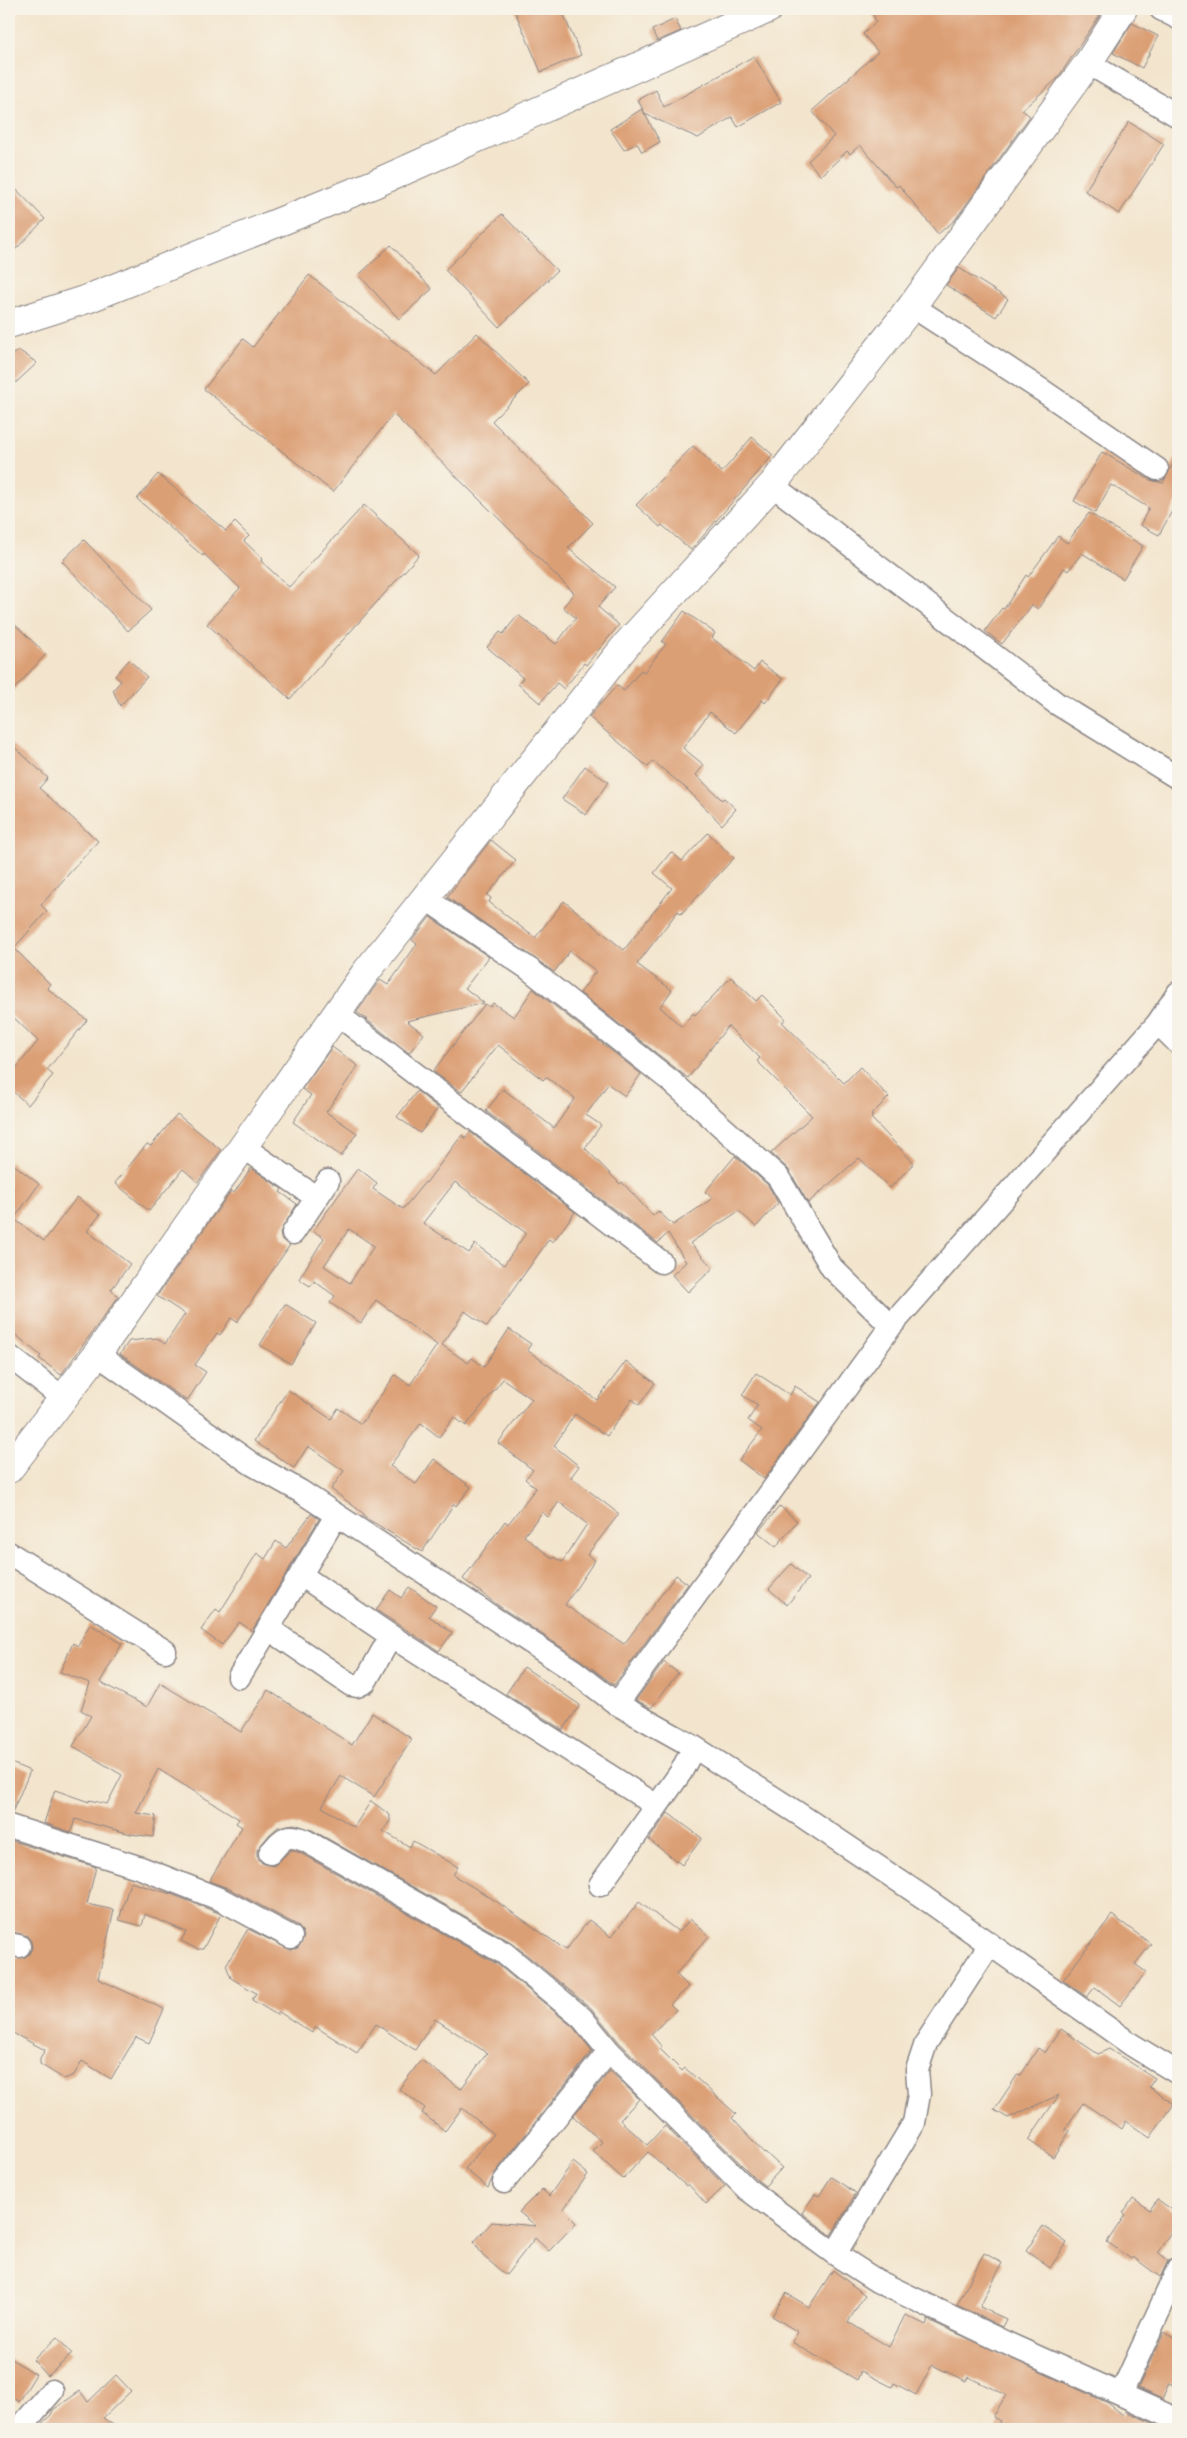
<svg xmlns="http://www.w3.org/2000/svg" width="1187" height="2438" font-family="'Patrick Hand',sans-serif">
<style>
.building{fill:#db9f74;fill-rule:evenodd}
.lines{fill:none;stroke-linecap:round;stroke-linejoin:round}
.street-casing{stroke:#8a8484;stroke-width:25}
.secondary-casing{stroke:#8a8484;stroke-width:30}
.street{stroke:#fff;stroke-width:22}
.secondary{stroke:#fff;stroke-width:28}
</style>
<rect width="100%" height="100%" fill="#f7f3e8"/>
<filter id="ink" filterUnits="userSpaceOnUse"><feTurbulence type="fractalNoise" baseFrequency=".02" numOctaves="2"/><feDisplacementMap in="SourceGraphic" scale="10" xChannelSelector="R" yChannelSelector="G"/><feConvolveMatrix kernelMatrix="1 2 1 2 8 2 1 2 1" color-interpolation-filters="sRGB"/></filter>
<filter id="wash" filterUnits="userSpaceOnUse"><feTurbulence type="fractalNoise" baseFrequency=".0096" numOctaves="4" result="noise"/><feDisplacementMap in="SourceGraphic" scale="20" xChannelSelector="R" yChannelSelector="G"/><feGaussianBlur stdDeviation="1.12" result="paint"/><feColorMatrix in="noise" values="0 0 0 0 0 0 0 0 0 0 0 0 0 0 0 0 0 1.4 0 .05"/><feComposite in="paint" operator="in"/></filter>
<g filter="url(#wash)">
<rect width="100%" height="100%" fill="#f3e5cd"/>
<g id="blocks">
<path class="building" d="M514,9H561L581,55L541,72Z
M871,9H1104L1057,79L1022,110L1030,116L955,220L938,234L899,185L896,187L860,145L850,154L847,151L821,176L808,161L834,136L812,111L878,52L863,34L876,22Z
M675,19L681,31L657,41L652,30Z
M1132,23L1158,36L1142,68L1113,53Z
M754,56L781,102L738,127L732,117L698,138L645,114L638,100L656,90L664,107Z
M642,109L660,142L642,152L637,143L624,150L610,129Z
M1129,122L1164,144L1119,214L1085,191Z
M9,182L45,219L9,256Z
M502,214L557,271L499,327L445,270Z
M391,245L432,289L399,319L359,275Z
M959,268L1008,299L996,317L946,285Z
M309,275L436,375L477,333L529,384L492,421L593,523L568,548L615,587L598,607L619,625L586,665L584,663L564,689L557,683L540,703L518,684L523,678L487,647L500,632L503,634L518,615L556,644L576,618L563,607L574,593L393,414L333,492L204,389L243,339L253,347Z
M20,351L37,363L9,389V355Z
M752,437L773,455L691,550L662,525L660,527L636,505L693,446L722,472Z
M1102,452L1150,480L1163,483L1178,454V500L1159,535L1140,525L1149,508L1111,485L1095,513L1074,501Z
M158,474L226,531L235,522L249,536L244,541L263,559L261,561L289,587L364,505L419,555L290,699L207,624L240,588L204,554L203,556L137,499Z
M1089,513L1143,546L1123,579L1082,553L1068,571L1064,568L1038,609L1032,605L1002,644L985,631L1002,608L1004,609L1026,575L1028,577L1058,536L1067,543Z
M84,540L151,610L128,631L62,561Z
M684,611L715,633L712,638L754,671L760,662L783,679L765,703L762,700L736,733L710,712L683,748L704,765L696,775L722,800L724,798L736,809L722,825L688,790L653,761L648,767L589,717L617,685L624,691L641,670L644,672L666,644L662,642Z
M9,619L46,654L9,695Z
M129,660L147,677L120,706L113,690L121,681L115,676Z
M9,742L48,778L39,788L98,841L41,905L47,911L14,948L50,984L47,988L87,1020L47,1070L53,1075L28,1105L9,1088V1077L38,1041L9,1013Z
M585,766L608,782L586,815L562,799Z
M708,833L734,858L681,914L678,911L637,964L672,990L660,1007L682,1027L693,1013L695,1015L731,977L756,1001L762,995L786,1019L782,1022L844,1083L860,1067L889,1097L871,1115L873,1116L871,1118L914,1163L890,1188L859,1158L808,1203L789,1170L771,1153L812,1116L757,1061L760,1058L728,1026L688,1078L580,993L596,971L570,951L554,972L447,897L491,840L516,860L487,895L491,898L489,902L535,938L564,901L624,950L672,888L654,873L671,852L682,861Z
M430,917L489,957L465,988L484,1003L407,1021L424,1034L409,1053L357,1012L380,980L388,985L417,944L412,940Z
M533,989L641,1074L625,1096L608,1084L586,1115L601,1125L585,1148L620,1184L622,1182L653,1216L658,1211L673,1225L713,1198L705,1192L735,1156L768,1185L778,1203L756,1227L739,1211L690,1243L713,1268L688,1292L672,1275L686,1262L668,1233L658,1243L486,1111L503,1089L554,1128L575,1098L546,1077L543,1080L498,1045L461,1092L433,1071L485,1004L490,1007L493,1003L514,1017Z
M332,1047L358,1066L326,1112L357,1133L341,1156L293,1122L311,1095L302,1089Z
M417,1091L438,1108L420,1133L397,1117Z
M177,1114L221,1150L198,1182L183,1169L149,1211L115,1183L147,1144L151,1146Z
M470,1132L575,1212L553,1242L549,1239L487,1327L465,1311L442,1345L468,1363L472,1358L484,1367L509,1329L531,1344L527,1350L597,1400L626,1361L655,1383L639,1405L632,1399L607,1436L575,1414L554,1446L579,1466L571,1477L619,1514L587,1555L595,1560L565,1605L624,1644L676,1575L688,1584L614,1685L581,1660L499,1606L463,1579L505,1521L508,1524L536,1488L525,1479L533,1470L498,1443L532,1399L503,1379L466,1426L454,1417L439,1437L421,1423L390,1466L416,1484L434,1459L471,1487L456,1506L454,1504L422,1552L363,1516L364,1514L331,1489L344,1471L308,1446L294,1468L254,1441L288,1390L331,1419L338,1408L361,1424L395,1375L410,1385L437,1345L376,1300L361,1323L330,1303L335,1296L314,1281L310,1286L299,1279L324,1238L313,1231L358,1168L377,1183L373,1189L403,1209L425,1182L426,1183L462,1135L465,1138ZM455,1182L526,1233L504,1265L475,1244L469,1253L423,1223ZM349,1229L374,1246L350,1283L324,1266ZM559,1502L587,1524L562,1562L554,1557L553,1559L524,1536L542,1512L548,1517Z
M9,1161L39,1184L14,1219L44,1241L77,1197L100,1215L87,1231L130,1264L111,1290L118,1297L61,1375L39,1358L41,1356L9,1329Z
M251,1168L282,1189L280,1192L297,1204L280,1232L281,1239L290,1245L237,1322L231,1318L220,1335L217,1333L195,1365L206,1372L187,1401L120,1354L129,1341L157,1338L165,1344L185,1314L157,1296L231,1191L234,1193Z
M285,1304L316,1323L291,1364L260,1345Z
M756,1373L790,1395L795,1386L820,1402L764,1479L739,1460L762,1430L748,1420L758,1405L742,1395Z
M780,1506L797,1521L776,1547L758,1532Z
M311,1514L319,1519L252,1631L239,1622L222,1645L201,1630L216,1609L220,1612L257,1553L265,1559L276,1541L286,1548Z
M791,1564L808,1579L787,1605L769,1589Z
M409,1587L436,1606L429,1616L452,1633L439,1651L376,1610L390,1590L401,1598Z
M90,1624L122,1644L100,1682L147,1707L160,1683L241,1732L268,1690L352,1745L372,1713L412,1739L374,1797L341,1776L322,1807L354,1827L371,1801L390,1815V1821L383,1831L410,1847L413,1841L458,1867L453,1875L496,1901L566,1950L589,1920L611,1937L639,1902L679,1932L690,1919L709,1936L676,1974L689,1987L670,2004L676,2010L651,2034L662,2047L660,2049L682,2071L685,2068L736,2114L732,2118L764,2153L765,2152L782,2168L765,2186L756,2179L619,2042L591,2008L511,1942L312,1830L294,1824L278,1827L269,1835L257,1850V1857L262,1863L274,1866L291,1850L300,1853L497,1964L573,2027L592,2051L494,2174L488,2188L465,2169L494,2134L462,2108L445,2131L422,2113L425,2108L399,2089L421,2060L461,2089L487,2053L435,2019L415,2050L376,2024L357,2053L316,2027L312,2033L279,2012L277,2015L252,2000L256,1993L231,1978L226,1965L248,1929L291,1950L298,1948L304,1937L302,1931L297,1925L228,1888L209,1881L242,1827L236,1823L239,1819L158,1769L136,1813L156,1816L153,1837L131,1834L75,1819L71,1832L44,1823L55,1790L89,1802V1800L107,1804L122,1775L73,1746L91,1716L81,1710L90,1683L60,1672L73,1643L78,1646Z
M664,1662L678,1673L651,1708L636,1700Z
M524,1667L580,1705L563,1730L506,1694Z
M9,1762L30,1771L12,1813H9Z
M668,1813L702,1838L682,1865L649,1840Z
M9,1840L96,1867L87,1904L114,1910L98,1979L164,2009L149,2043L136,2037L111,2079L82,2061L74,2075L64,2079L40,2064V2058L45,2050L9,2031V1957L24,1958L29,1954L32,1948L31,1941L27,1936L9,1931Z
M130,1882L171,1894L221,1914L203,1949H197L181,1941L186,1932L145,1914L142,1926L119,1920Z
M1112,1915L1151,1944L1135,1964L1146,1972L1120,2006L1095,1987L1087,1997L1063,1980Z
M1061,2029L1098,2054L1109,2049L1155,2078L1149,2087L1174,2104L1150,2138L1126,2121L1122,2129L1083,2103L1065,2129L1070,2131L1053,2157L1028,2140L1059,2095L1008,2118L994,2110L1018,2074L1021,2075L1038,2048L1045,2053Z
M610,2071L639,2099L620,2120L647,2145L665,2126L725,2186L706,2204L688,2184L686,2186L648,2152L623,2179L593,2151L602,2142L573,2116Z
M573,2162L588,2174L563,2210L576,2223L549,2251L535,2238L506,2275L483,2256L474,2242L492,2222L536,2226L519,2212L542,2189L549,2196Z
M831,2177L856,2193L831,2235L802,2213L815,2194L819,2196Z
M1133,2198L1150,2210L1157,2199L1178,2214V2221L1158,2252L1168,2261L1160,2277L1133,2257L1131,2259L1107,2242L1125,2215L1123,2213Z
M1043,2226L1067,2243L1050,2268L1026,2251Z
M984,2253L1002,2263L980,2307L1006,2319L1002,2327L957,2305Z
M833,2270L865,2295L848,2322L889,2347L905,2315L926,2325L928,2320L1108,2403L1123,2415L1125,2411L1167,2429H996L1000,2421L993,2417L1006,2395L968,2377L966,2381L932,2365L916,2395L894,2383L892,2387L861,2371L857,2380L792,2342L798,2332L772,2316L786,2293L809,2307Z
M1164,2332L1178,2340V2388L1169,2383L1162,2399L1138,2388Z
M57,2337L72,2354L48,2376L33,2360Z
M9,2358L36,2374L19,2402L9,2395Z
M116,2375L131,2391L103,2418L119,2429H36L51,2415L53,2410L80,2391L88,2402Z"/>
</g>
</g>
<g filter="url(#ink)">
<use href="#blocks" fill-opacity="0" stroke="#8a8484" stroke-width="1"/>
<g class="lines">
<g class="street-casing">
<path id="street" d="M1161,9L1178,18
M1088,63L1178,116
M912,306L1043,391L1157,469
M772,485L1056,703L1178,778
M425,898L529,969L672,1082L778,1177L832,1268L891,1326
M337,1014L661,1262
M1158,1023L1178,1043
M242,1146L317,1198
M293,1233L328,1181
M97,1354L252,1464L300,1491L574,1671L617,1704L694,1747L799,1814L923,1897L1132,2045L1178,2073
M9,1356L64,1399
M9,1553L165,1651
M301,1575L391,1636L657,1806L681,1772L694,1747
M269,1629L351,1685L357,1686L365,1682L391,1636
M239,1677L336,1516
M617,1704L891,1326L1158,1023L1178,993
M9,1826L141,1868L222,1900L291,1937
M270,1853C283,1839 286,1832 306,1841L504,1953L582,2018L609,2051L747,2189L835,2254L877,2281L1004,2342L1178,2420
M600,1885L657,1806
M9,1944L19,1946
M504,2182L609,2051
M835,2254L914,2123L919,2094L917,2070L926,2043L990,1944
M1121,2394L1178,2269
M19,2429L52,2391"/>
</g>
<g class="secondary-casing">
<path id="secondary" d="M9,324L87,299L374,184L768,9
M9,1469L97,1354L366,972L627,644L772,485L912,306L1088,63L1123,9"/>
</g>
<use href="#street" class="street"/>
<use href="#secondary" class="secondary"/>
</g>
</g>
<rect width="1187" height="2438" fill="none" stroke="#f7f3e8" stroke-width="30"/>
</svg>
